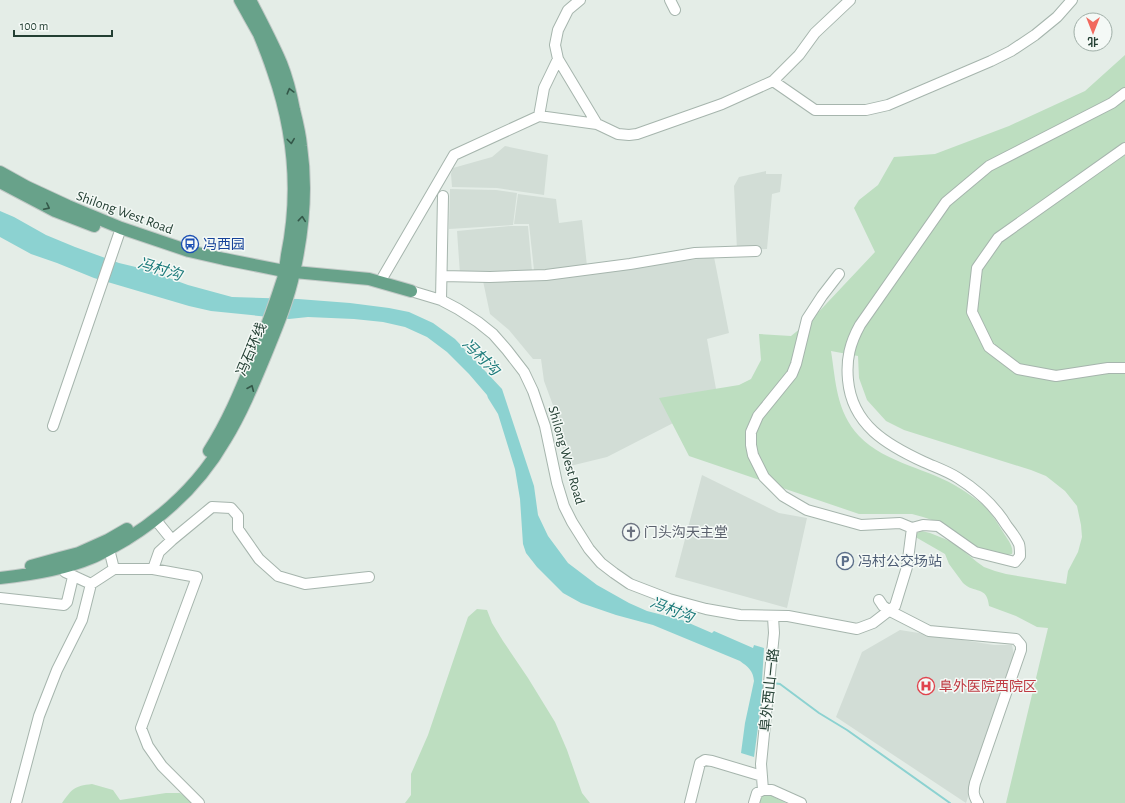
<svg xmlns="http://www.w3.org/2000/svg" width="1125" height="803" font-family="'Alegreya Sans','Noto Sans SC',sans-serif">
<style>
.built{fill:#d2ddd6}
.green{fill:#bddec0}
.water{fill:#8cd2d1}
.lines{fill:none;stroke-linecap:round;stroke-linejoin:round}
.stream{stroke:#8cd2d1;stroke-width:2}
.minor-casing{stroke:#a6b5ad;stroke-width:12}
.major-casing{stroke:#c1c9c6;stroke-width:14}
.minor{stroke:#fff;stroke-width:10}
.major{stroke:#68a28a;stroke-width:12}
.oneway{stroke:#345849}
.labels{text-anchor:middle;stroke-width:3;stroke-linejoin:round;paint-order:stroke}
.street-label{font-size:14px;fill:#233f33;stroke:#f4f9f6}
.transit-label{font-size:14px;fill:#164399;stroke:#f4f9f6;text-anchor:start}
.worship-label{font-size:14px;fill:#5b616d;stroke:#f4f9f6;text-anchor:start}
.service-label{font-size:14px;fill:#4e5e75;stroke:#f4f9f6;text-anchor:start}
.health-label{font-size:14px;fill:#be3a42;stroke:#f4f9f6;text-anchor:start}
.water-label{font-size:15px;font-style:italic;fill:#1d7b7b;stroke:#f4f9f6}
</style>
<rect width="100%" height="100%" fill="#e4ede7"/>
<path class="built" d="M505,146L548,155L544,195L497,188L452,187L451,174L453,168L492,157Z
M766,171V174H782L780,192L772,194L767,249L737,250L734,186L739,177Z
M450,189L496,190L517,193L513,225L449,229Z
M518,194L556,199L559,223L582,220L587,266L534,270L529,224H514Z
M511,226H528L532,271L460,274L457,231Z
M714,257L729,333L707,339L718,400L607,457L566,467L557,416L544,381L541,359H533L509,330L490,314L483,281L545,278Z
M702,475L779,513L807,518L787,608L675,577Z
M900,630L994,645H1012L1014,655L966,803L836,717L862,652Z"/>
<path class="green" d="M1125,55V803H1006L1048,628L1037,627L1016,616L989,606C987,585 974,594 963,583L949,564L945,554L912,535L922,531L930,533L945,539L955,544L977,562L984,567L995,571L1006,574L1066,584L1068,571L1078,552L1082,537L1081,525L1077,506L1065,491L1046,476L1031,470L904,430L886,421L867,400L859,378L858,356L831,351C836,382 836,411 859,436C886,464 929,468 961,489C972,496 984,504 991,514C996,520 999,526 1003,532C1007,539 1014,546 1012,554L1008,555L975,547L932,520L923,517L912,514H859L689,456L659,398L739,385L751,379L761,360L759,334L791,336L811,320L875,252L854,208L859,200L878,185L894,157L935,154L1009,126L1085,91Z
M477,609L487,610L492,623L503,641L528,678L555,722L567,750L582,793L590,803H405L411,795V774L428,735L468,617Z
M92,784L113,790L120,800L166,793H180L193,803H62C72,789 74,786 92,784Z
M762,794L772,796L786,803H759Z"/>
<path class="water" d="M0,211L14,217L46,235L75,247L119,263L144,269L188,285L232,297L298,299L350,303L389,308L409,312L433,323L455,339L502,389L534,486L538,515L548,536L568,563L597,585L629,603L647,611L682,620L712,633L714,631L753,648L754,645L764,648L762,681L764,682L754,757L741,753L745,723L754,681C753,670 748,667 740,661L653,625L616,615L581,603L563,593L537,567L526,553L523,544L520,499L515,469L498,414L488,398L487,395L469,374L447,352L427,337L405,327L383,322L354,319L308,317L289,319L211,311L189,306L94,278L57,263L31,254L0,237Z"/>
<g class="lines">
<path class="stream" d="M773,683L780,684L819,713L847,730L950,803"/>
<g class="minor-casing">
<path id="minor" d="M580,0L568,10L558,30L555,45L558,59L597,124
M670,0L675,10
M558,59L544,88L539,116L597,124L618,134L629,135L637,134L722,104L773,81L799,55L815,33L850,0
M773,81L815,110H866L888,105L991,61L1011,51L1035,35L1057,17L1072,0
M1125,148L998,238L977,268L972,312L989,347L1018,369L1056,376L1108,368H1125
M839,274L822,296L807,319L796,364L792,374L758,416L751,432V445L753,455L764,477L783,496L807,510L861,525L900,523L912,528
M442,276L490,277L546,275L630,264L695,253L756,251
M380,282L454,155L539,116
M411,291L441,300L458,309L478,322L493,334L507,350L524,372L533,391L545,426L557,483L564,506L572,522L589,549L601,563L614,573L630,584L669,599L706,609L740,615L788,616L857,629L873,623L895,606L907,567L912,528L923,525L938,526L975,552L1015,562L1020,556C1020,552 1020,547 1019,544C1016,538 1011,531 1007,526C995,506 977,490 958,478C947,471 935,467 924,462C887,445 852,425 848,380C846,359 850,343 860,325L946,202L989,166L1112,103L1125,93
M441,300L443,196
M53,426L121,228
M155,519L172,540
M109,549L114,569
M153,569L197,577L141,728L148,746L162,766L199,803
M91,584L114,569H153L159,552L172,540L212,507L231,508L238,516V529L259,559L278,576L305,584L369,577
M0,598L64,605L67,602L73,577
M879,600L883,606L890,611L929,631L1016,639L1021,645V650L975,783C973,791 973,796 978,803
M763,790L761,764L774,633L773,617
M16,803L39,716L57,670L82,620L91,584L65,572L60,560
M690,803L700,763L705,760L712,761L762,776
M754,803L757,793L763,790H772L801,803"/>
</g>
<g class="major-casing">
<path id="major" d="M0,172L27,187L68,206L121,228L189,251L224,259L284,271L369,279L411,291
M0,182L55,211L94,226
M209,451C229,420 242,387 256,353C266,329 275,304 283,279C285,271 286,263 287,255C300,192 294,131 273,71C269,59 264,46 259,34C253,23 246,11 240,0
M31,566L60,558L79,553L108,540L127,529
M0,578C28,575 65,569 91,558C103,553 115,546 127,539C167,514 201,482 225,440C241,414 253,385 265,356C276,329 288,301 294,272C303,232 307,187 301,146C300,134 297,122 294,110C291,94 287,78 281,63C272,42 261,21 250,0"/>
</g>
<use href="#minor" class="minor"/>
<use href="#major" class="major"/>
</g>
<defs><path id="oneway-chevron" d="M-2-3.5L2.5 0L-2 3.5" fill="none" stroke-width="1.6" stroke-linecap="round" stroke-linejoin="round"/></defs>
<g class="oneway">
<use href="#oneway-chevron" transform="translate(290 91) rotate(-105)"/>
<use href="#oneway-chevron" transform="translate(291 141) rotate(83)"/>
<use href="#oneway-chevron" transform="translate(47 207) rotate(27)"/>
<use href="#oneway-chevron" transform="translate(302 219) rotate(-84)"/>
<use href="#oneway-chevron" transform="translate(251 388) rotate(-67)"/>
</g>
<defs>
<g id="bus-ring" transform="scale(0.9)"><circle r="9.5" fill="#f4f9f6" stroke="#1a4fb4" stroke-width="1.5"/><path d="M-5-6H5V4H4V6H2V4H-2V6H-4V4H-5ZM-3.5-4V0h7V-4ZM-3.5 1.2v1.5H-2V1.2ZM2 1.2v1.5H3.5V1.2Z" fill="#1a4fb4"/></g>
<g id="church-ring" transform="scale(0.9)"><circle r="9.5" fill="#f4f9f6" stroke="#6b7280" stroke-width="1.5"/><path d="M-1.2-6h2.4v3.5h3.3v2.4h-3.3V6h-2.4V-.1h-3.3v-2.4h3.3Z" fill="#6b7280"/></g>
<g id="parking-ring" transform="scale(0.9)"><circle r="9.5" fill="#f4f9f6" stroke="#5c6f8a" stroke-width="1.5"/><path d="M-3.5-5.5H1a3.5 3.5 0 0 1 0 7H-1V5.5H-3.5ZM-1-3.4V-.6H.8a1.4 1.4 0 0 0 0-2.8Z" fill="#5c6f8a"/></g>
<g id="hospital-ring" transform="scale(0.9)"><circle r="9.5" fill="#f4f9f6" stroke="#e0444e" stroke-width="1.5"/><path d="M-5-5h3v3.5h4V-5h3V5h-3V1.5h-4V5h-3Z" fill="#e0444e"/></g>
</defs>
<g fill-rule="evenodd">
<use href="#bus-ring" x="190" y="244"/>
<use href="#church-ring" x="631" y="532"/>
<use href="#parking-ring" x="845" y="561"/>
<use href="#hospital-ring" x="926" y="686"/>
</g>
<g class="labels">
<g class="street-label">
<text transform="translate(125 212) rotate(20)" y="5">Shilong West Road</text>
<text transform="translate(251 349) rotate(-67)" y="5">冯石环线</text>
<text transform="translate(567 455) rotate(74)" y="5">Shilong West Road</text>
<text transform="translate(769 690) rotate(-84)" y="5">阜外西山一路</text>
</g>
<g class="transit-label">
<text x="203" y="249">冯西园</text>
</g>
<g class="worship-label">
<text x="644" y="537">门头沟天主堂</text>
</g>
<g class="service-label">
<text x="858" y="566">冯村公交场站</text>
</g>
<g class="health-label">
<text x="939" y="691">阜外医院西院区</text>
</g>
<g class="water-label">
<text transform="translate(160 269) rotate(17)" y="5">冯村沟</text>
<text transform="translate(481 357) rotate(45)" y="5">冯村沟</text>
<text transform="translate(672 610) rotate(21)" y="5">冯村沟</text>
</g>
</g>
<g transform="translate(1093 32) rotate(180)"><circle r="19" fill="#f4f9f6" stroke="#a0afa8"/>
<path d="M0-3L7 15L0 10L-7 15Z" fill="#f1695e"/>
<text y="-6" font-size="11" font-weight="bold" text-anchor="middle" fill="#233f33">北</text>
</g>
<path d="M14 30v6h98v-6" fill="none" stroke="#233f33" stroke-width="2"/>
<text x="20" y="30" font-size="12" fill="#233f33" stroke="#f4f9f6" stroke-width="3" paint-order="stroke">100 m</text>
</svg>
